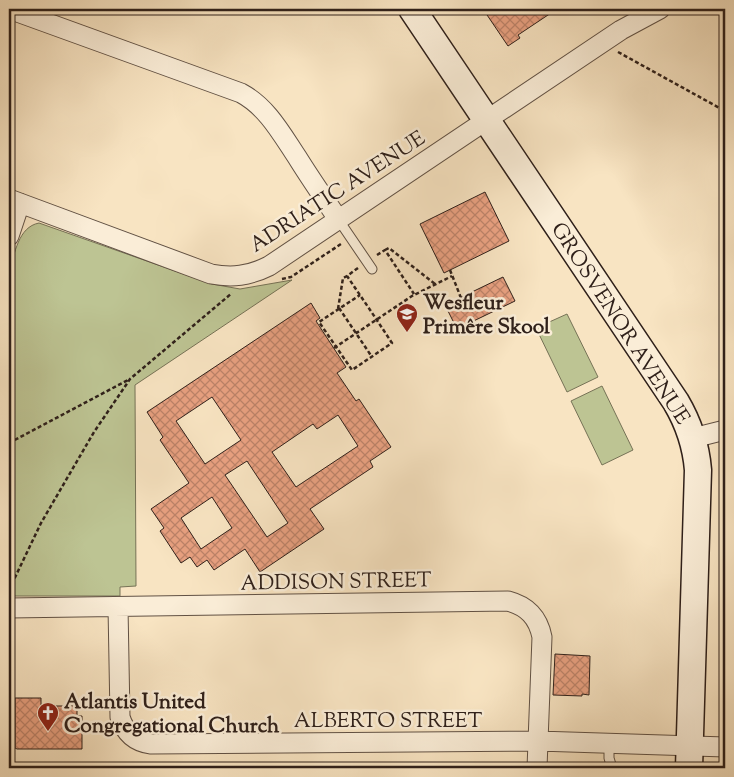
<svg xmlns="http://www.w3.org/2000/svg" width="734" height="777" font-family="'Sorts Mill Goudy',serif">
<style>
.park{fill:#bdc493;stroke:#767256}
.building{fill:url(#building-cross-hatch);stroke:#2f201a;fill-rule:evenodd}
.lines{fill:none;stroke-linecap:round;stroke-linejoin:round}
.lane-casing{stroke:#615144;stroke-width:11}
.street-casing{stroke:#615144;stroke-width:21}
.secondary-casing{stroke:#2f201a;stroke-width:29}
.path{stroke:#2f201a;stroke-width:2.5;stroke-dasharray:4 2.5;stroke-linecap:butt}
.lane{stroke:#faedd7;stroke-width:9}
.street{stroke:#faedd7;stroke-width:19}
.secondary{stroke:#faedd7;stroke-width:26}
.labels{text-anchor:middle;stroke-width:5;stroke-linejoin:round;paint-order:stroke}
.street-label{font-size:21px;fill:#2f201a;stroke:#faedd7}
.poi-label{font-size:21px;font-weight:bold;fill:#2f201a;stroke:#faedd7;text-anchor:start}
</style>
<defs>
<pattern id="building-cross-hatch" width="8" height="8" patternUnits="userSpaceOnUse" patternTransform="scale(1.25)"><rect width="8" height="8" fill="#e9a181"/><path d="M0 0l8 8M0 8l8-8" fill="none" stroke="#bd8369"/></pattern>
</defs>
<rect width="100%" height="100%" fill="#f8e4c2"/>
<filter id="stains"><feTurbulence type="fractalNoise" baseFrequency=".004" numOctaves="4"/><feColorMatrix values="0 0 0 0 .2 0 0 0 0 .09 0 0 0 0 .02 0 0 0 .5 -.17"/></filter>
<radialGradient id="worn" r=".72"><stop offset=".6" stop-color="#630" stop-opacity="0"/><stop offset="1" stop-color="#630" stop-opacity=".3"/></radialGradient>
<path class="park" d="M39,223L212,284L240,289L292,280L135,385L136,586L120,587V596H9V271C15,254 18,227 39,223Z
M567,314L598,377L567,392L536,328Z
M602,386L633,450L602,465L571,401Z"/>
<path class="building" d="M483,9H557L518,35L520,38L508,46Z
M485,192L509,241L444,273L420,224Z
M503,277L515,301L457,329L445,305Z
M311,303L320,318L316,321L346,367L337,373L356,401L359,399L391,447L370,461L373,467L310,509L324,529L260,572L245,549L214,570L207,560L197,567L190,557L181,563L160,531L164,528L151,509L189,483L160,440L163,437L147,412ZM212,397L241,440L205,464L176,421ZM338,415L358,446L296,487L272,452L313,424L317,429ZM247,461L288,523L267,537L225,475ZM212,497L232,528L201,549L181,518Z
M555,654L590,656L589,695L582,694V696L553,695Z
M15,698H41V706H77V716H82V749H17L15,748Z"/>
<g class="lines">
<g class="lane-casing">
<path id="lane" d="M338,219L372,269
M609,743V758L612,768"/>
</g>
<g class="street-casing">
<path id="street" d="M9,9L241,93C267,107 281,133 297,157C310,178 324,198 338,219
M9,199L211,274C232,278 249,276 269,266L621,30L660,9
M9,236L20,203
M693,438L725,430
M118,607L120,717C125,733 135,742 151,744L538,741L725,747
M9,608L508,601C527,606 538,617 542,637L537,768"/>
</g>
<g class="secondary-casing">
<path id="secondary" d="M412,9L676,402C689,424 696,445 698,470L689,768"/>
</g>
<path class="path" d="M618,52L725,111
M385,250L389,248L435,284
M377,255L385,250L414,294
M358,268L347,276C362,298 377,320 392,343L352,370L319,322L360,295
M450,270L461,298
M282,279L291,277L341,244
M339,308L372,357
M338,309L343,278L347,276
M334,348L412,296L452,276
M9,443L128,380
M9,590L41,523L94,432L126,385L130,379L232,293"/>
<use href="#lane" class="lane"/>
<use href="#street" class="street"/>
<use href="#secondary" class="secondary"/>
</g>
<defs>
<g id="school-pin" transform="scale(1.125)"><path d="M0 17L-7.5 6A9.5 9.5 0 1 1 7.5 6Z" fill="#8f2418" stroke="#faedd7"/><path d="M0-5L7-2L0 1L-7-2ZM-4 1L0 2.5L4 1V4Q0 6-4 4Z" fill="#fff"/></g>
<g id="church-pin" transform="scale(1.125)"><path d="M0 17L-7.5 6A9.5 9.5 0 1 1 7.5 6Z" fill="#8f2418" stroke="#faedd7"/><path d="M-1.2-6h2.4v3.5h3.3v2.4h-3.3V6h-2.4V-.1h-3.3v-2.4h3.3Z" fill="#fff"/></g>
</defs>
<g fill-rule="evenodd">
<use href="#school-pin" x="407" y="314"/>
<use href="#church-pin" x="48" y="713"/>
</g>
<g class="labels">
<g class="street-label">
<text transform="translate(337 191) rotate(-33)" y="7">ADRIATIC AVENUE</text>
<text transform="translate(621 323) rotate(57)" y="7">GROSVENOR AVENUE</text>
<text transform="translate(336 581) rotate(-1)" y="7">ADDISON STREET</text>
<text x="388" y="727">ALBERTO STREET</text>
</g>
<g class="poi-label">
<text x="423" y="309">Wesfleur<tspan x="423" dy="24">Primêre Skool</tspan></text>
<text x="64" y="708">Atlantis United<tspan x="64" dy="24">Congregational Church</tspan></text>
</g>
</g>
<rect width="734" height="777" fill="none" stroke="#f8e4c2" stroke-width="30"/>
<rect x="10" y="10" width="714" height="757" fill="none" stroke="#2f201a" stroke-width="2.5"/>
<rect x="15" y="15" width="704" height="747" fill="none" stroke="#2f201a"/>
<rect width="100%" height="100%" filter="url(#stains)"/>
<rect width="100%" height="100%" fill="url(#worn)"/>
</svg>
